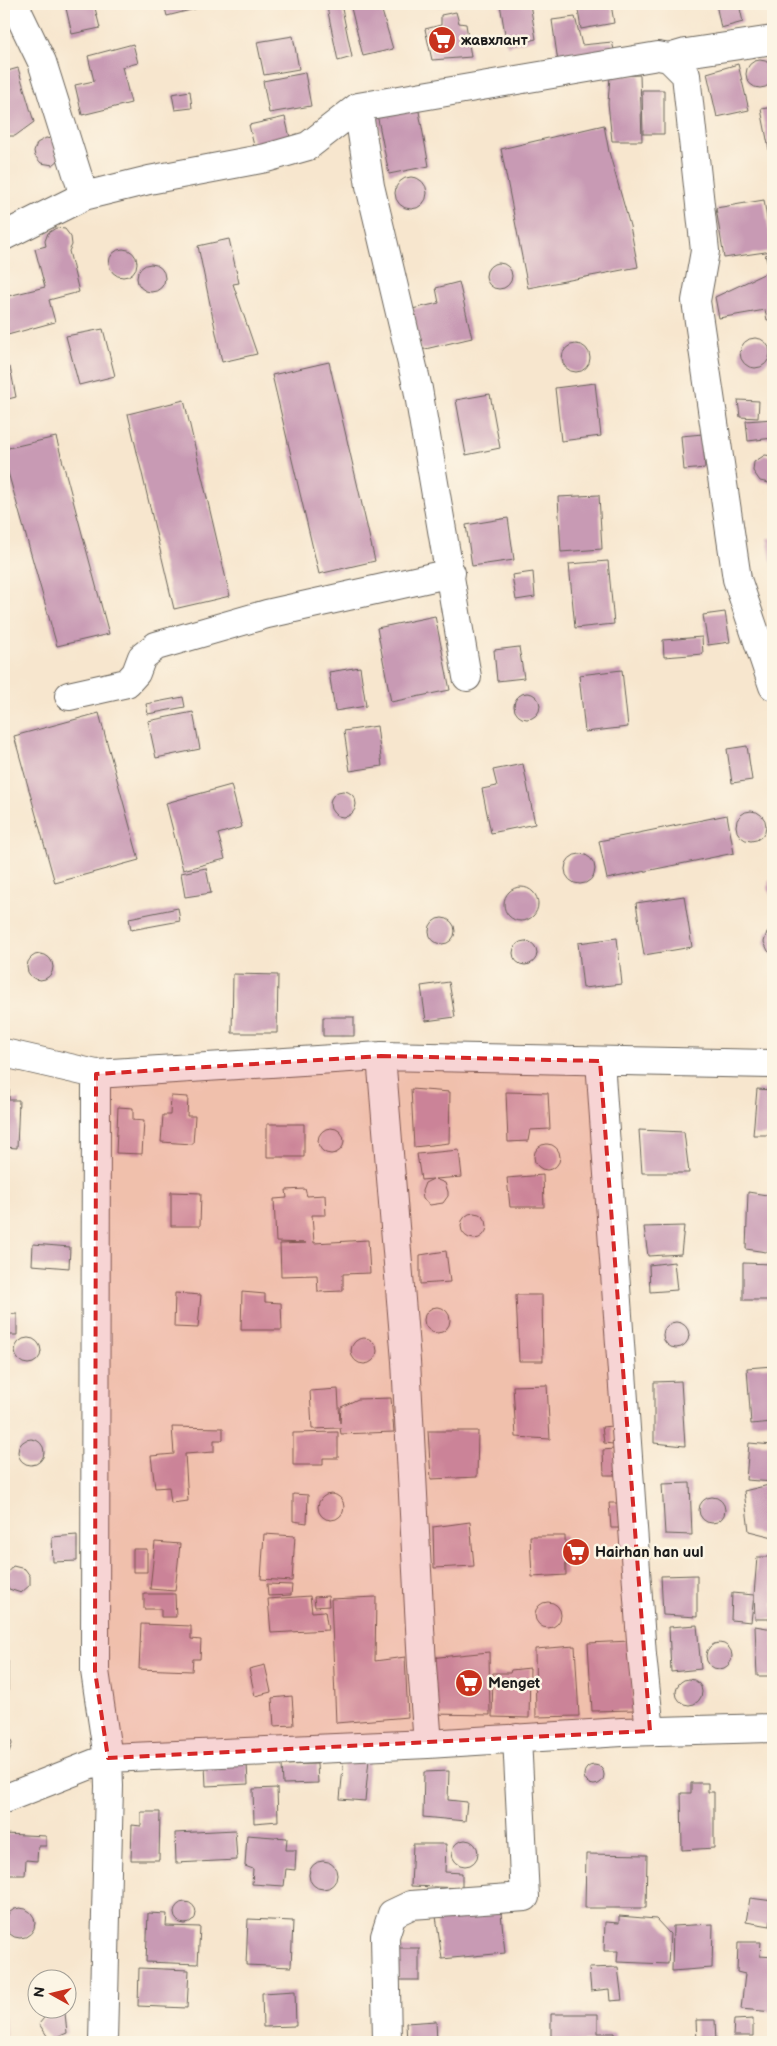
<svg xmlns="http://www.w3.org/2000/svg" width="777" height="2046" font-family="'Balsamiq Sans',sans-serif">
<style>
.building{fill:#c89ab4}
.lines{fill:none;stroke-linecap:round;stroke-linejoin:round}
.street-casing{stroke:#69635a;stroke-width:30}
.street{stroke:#fff;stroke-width:28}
.marked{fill:#d62828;fill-opacity:0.2;stroke:#d62828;stroke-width:4;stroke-dasharray:10 6;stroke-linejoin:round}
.labels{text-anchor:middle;stroke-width:5;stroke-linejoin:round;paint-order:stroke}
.poi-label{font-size:15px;font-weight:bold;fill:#1c1c1c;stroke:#fcf5e5;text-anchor:start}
</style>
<rect width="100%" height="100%" fill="#fcf5e5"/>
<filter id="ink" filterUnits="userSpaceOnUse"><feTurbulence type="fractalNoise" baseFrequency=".02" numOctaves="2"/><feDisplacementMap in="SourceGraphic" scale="10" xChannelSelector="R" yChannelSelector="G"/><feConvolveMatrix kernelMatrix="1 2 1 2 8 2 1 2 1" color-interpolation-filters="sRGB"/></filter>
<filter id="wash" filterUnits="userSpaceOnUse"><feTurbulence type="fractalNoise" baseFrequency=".0096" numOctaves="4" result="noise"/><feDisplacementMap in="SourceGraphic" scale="20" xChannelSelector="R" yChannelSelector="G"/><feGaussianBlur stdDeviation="1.12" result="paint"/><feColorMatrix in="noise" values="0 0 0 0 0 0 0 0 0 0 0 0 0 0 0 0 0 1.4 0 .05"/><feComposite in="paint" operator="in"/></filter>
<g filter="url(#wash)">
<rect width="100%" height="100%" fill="#f7e6ce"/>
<g id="blocks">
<path class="building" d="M65,4H94L100,28L72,34Z
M164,4H214L167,16Z
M341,4L352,57L338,61L327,7Z
M350,4H380L393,49L363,56Z
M433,4H452L440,7Z
M500,4H530L536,39L507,46Z
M577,4H611L614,23L581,29Z
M716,4H739L743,22L721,28Z
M456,12L459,23L466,24L471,57L432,60L425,29L441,25V15Z
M575,17L582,45L612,42L615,53L558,62L552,20Z
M293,36L299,69L264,75L257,42Z
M133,44L138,63L122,67L131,103L82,115L75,85L94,81L88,56Z
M746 74a14 14 0 1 1 28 0a14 14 0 1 1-28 0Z
M738,64L749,110L717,117L707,73Z
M18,68L34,122L15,136H4V72Z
M305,73L311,106L269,113L263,81Z
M640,75L642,141H612L608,103L610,76Z
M642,90H664V134H643Z
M190,91L192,108L175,110L172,94Z
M418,106L429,166L389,174L377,114Z
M773,107V160H771L761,109Z
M285,117L292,146L256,154L249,125Z
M604,125L609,152L630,226L638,267L528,288L501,149Z
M46,138L55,140L60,159L53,165L41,163L35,156L34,151L37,143Z
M395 193a16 16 0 1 1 32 0a16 16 0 1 1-32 0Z
M764,200L772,251L724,258L716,208Z
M56,228L65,229L71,237L72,245L69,251L79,292L49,300L55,322L4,336V297L45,287L35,249L46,246L45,241L48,233Z
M229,239L239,283L233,284L257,354L222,362L198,246Z
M109 263a14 14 0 1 1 28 0a14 14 0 1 1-28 0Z
M773,253V319L767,320L765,310L719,318L715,297L770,271L765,255Z
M486 276a13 13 0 1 1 26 0a13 13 0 1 1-26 0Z
M137 278a14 14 0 1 1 28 0a14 14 0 1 1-28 0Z
M459,282L472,338L421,350L412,309L439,303L436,288Z
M103,329L115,376L79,385L66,336Z
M740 353a15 15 0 1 1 30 0a15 15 0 1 1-30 0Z
M562 358a14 14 0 1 1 28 0a14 14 0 1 1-28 0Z
M329,362L375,561L319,574L272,375Z
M10,367L16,397L4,400V368Z
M595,383L601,436L561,441L555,388Z
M490,394L500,448L466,455L456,400Z
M773,394V414L772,415L770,395Z
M184,400L230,596L174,609L128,414Z
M738,400L759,401L758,418L740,417Z
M773,419V438L748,441L746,421Z
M703,434L705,468L684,470L681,436Z
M56,437L109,634L57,646L4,458V449Z
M765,455L773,456V481L769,483L760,481L753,471L754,462Z
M599,495L602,549L561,552L558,497Z
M508,518L514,560L472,566L466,525Z
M767,538H773V567H772Z
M608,561L614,624L575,628L569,564Z
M533,572L535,597L516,600L512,575Z
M725,612L730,642L708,645L703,615Z
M435,616L450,690L391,702L377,628Z
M702,637L703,654L664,657L663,640Z
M519,647L524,678L497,681L494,650Z
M360,667L366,706L335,711L329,672Z
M622,670L628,727L585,732L579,675Z
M514 706a13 13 0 1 1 26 0a13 13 0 1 1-26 0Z
M183,697L185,707L148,714L146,704Z
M193,712L200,749L156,758L148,721Z
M99,713L139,860L55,883L14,736Z
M377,726L382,766L350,771L344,731Z
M747,746L752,780L732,783L727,749Z
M523,764L535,824L491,833L482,789L497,786L493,770Z
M231,785L242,827L218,834L225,859L183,870L166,803Z
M330 804a13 13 0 1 1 26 0a13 13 0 1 1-26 0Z
M736 826a15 15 0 1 1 30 0a15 15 0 1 1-30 0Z
M727,815L734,853L607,879L599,841Z
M565 869a15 15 0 1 1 30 0a15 15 0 1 1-30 0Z
M206,868L211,893L185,897L181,873Z
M773,876V898L768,889L769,881Z
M504 904a17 17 0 1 1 34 0a17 17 0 1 1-34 0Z
M684,896L692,947L644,955L636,903Z
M178,908L180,921L131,930L129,918Z
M429 931a13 13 0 1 1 26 0a13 13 0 1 1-26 0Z
M773,927V955L768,951L764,942L767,932Z
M617,938L622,984L583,988L578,943Z
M513 953a12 12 0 1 1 24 0a12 12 0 1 1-24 0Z
M27 967a13 13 0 1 1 26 0a13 13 0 1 1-26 0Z
M233,974L278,975L277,1033H232Z
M449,982L455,1017L426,1021L421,986Z
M323,1017H354V1036H323Z
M4,1065H10L9,1099L4,1098Z
M411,1089L450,1092L449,1143L414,1147Z
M757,1089L773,1090V1135H753Z
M506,1092L548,1093L550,1129L530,1130L528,1141L508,1142Z
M171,1096L188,1097L187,1116H195L193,1144L161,1142L163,1115H170Z
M4,1100H19L17,1148L4,1147Z
M118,1107L133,1108V1120L144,1121L142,1154L116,1153Z
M267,1124H304V1157H267Z
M318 1141a13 13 0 1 1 26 0a13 13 0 1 1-26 0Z
M639,1130L684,1132L689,1173H642Z
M534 1157a13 13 0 1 1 26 0a13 13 0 1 1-26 0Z
M459,1150L462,1177L435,1179L445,1183L448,1192V1196L443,1203L430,1205L423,1199L422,1191L425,1183L433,1179L421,1180L417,1154Z
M543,1175L544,1207H510L507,1178Z
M305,1189L307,1196L325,1195L326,1215H312L314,1243L368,1240L370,1273L343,1274V1291L318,1292L317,1275L281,1276L280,1244L306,1243L276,1242L274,1199L287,1198L286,1190Z
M171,1192L201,1193L200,1226H171Z
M748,1192L773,1196V1253L746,1249Z
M461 1226a13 13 0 1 1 26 0a13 13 0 1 1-26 0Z
M684,1226L681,1254L648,1256L644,1227Z
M33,1244L70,1247L69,1268L32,1265Z
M446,1251L450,1282L420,1284V1255Z
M674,1262L677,1290L650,1292L649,1265Z
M743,1263L773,1264V1300H743Z
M242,1292L265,1294V1302L281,1303L282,1330H241Z
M175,1293L201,1295L198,1328L174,1327Z
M516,1295H542L543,1361H519Z
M424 1320a13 13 0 1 1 26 0a13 13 0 1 1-26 0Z
M17,1314V1335H4V1315Z
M663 1335a13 13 0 1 1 26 0a13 13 0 1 1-26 0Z
M15 1351a13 13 0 1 1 26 0a13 13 0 1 1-26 0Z
M351 1351a13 13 0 1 1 26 0a13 13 0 1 1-26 0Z
M773,1366V1422L751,1424L747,1368Z
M681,1381L685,1446L654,1443V1382Z
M547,1385L550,1439L516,1437L513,1386Z
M338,1389L340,1423L341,1407L358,1399L391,1398L394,1432L341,1434L340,1428L312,1429L310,1391Z
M612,1426L613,1444L604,1443L602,1427Z
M172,1427L223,1428V1440H214V1452L185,1454L188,1501L171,1503L169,1487L155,1488L151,1456L174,1454Z
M428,1431H478L477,1477L431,1479Z
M338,1432V1458H323V1465H293V1433Z
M18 1452a13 13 0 1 1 26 0a13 13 0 1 1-26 0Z
M749,1443L773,1445V1482L746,1480Z
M614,1449L616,1475H604L603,1450Z
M690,1483L692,1535L665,1534L662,1484Z
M773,1484V1537L749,1531L744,1491Z
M318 1507a13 13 0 1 1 26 0a13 13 0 1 1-26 0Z
M293,1494L308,1495L307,1523L293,1521Z
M699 1510a13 13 0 1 1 26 0a13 13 0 1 1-26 0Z
M609,1503H619L622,1528H611Z
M470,1522L474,1566L434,1568L433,1527Z
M264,1534L295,1536L292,1581L261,1579Z
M77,1535V1561L53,1562L52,1537Z
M530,1536H565L566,1575L532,1577Z
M155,1542L180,1544L175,1591L150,1589Z
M133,1549H147V1572H133Z
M757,1557H773V1619H755L754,1595L751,1622L731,1620L732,1593L754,1595Z
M13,1566L25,1569L30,1576V1585L21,1593L9,1589L5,1582L6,1574Z
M697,1575V1617L663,1615L661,1576Z
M267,1584L292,1585L291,1595L268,1596Z
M144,1594H175L176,1617H161V1609H144Z
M310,1596L312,1612L325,1611L328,1630L271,1633L268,1599Z
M328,1596L329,1606L315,1607L314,1597Z
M376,1597L375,1661L405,1657L408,1717L336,1723L331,1599Z
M535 1615a13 13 0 1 1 26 0a13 13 0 1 1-26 0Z
M141,1624L191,1626V1639L201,1640L200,1659H193L192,1671L139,1669Z
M697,1625L701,1669L671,1672L669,1627Z
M755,1626L773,1629V1676H757Z
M630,1641L634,1710L592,1711L588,1643Z
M706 1656a13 13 0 1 1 26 0a13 13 0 1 1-26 0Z
M575,1646L579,1716L536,1717L535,1649Z
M489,1652L490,1715L432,1714L429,1658Z
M4,1661H8V1695H4Z
M265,1665L271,1692L255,1696L249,1669Z
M530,1668L529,1718L492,1717L493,1673H510L511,1670Z
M676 1692a13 13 0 1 1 26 0a13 13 0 1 1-26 0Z
M292,1696L294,1725L274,1726L272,1698Z
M4,1700H7V1719H4Z
M4,1732L10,1736L12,1744L9,1752L4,1755Z
M344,1757L369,1759L365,1801L340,1799Z
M247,1763L248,1784L206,1786L205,1765Z
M317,1764L318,1783L283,1784L282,1765Z
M584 1775a10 10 0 1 1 20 0a10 10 0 1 1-20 0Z
M449,1771L448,1800L467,1802L465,1821L423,1817L424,1772Z
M691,1783H708V1792H714V1848L682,1850L681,1793H691Z
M277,1788L278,1821L254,1823L253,1789Z
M141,1812H160L159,1860H131L132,1825L141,1826Z
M235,1830L237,1860L176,1863L175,1833Z
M4,1834L46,1836V1846H38L37,1861L26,1860L25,1875H4Z
M247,1835L287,1838L286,1850H296L295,1870L286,1869L284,1886L252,1884L253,1869L245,1866Z
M452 1853a13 13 0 1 1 26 0a13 13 0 1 1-26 0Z
M413,1844H446L445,1872L462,1873V1888L411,1886Z
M586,1854L647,1855L646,1908H585Z
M309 1875a14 14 0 1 1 28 0a14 14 0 1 1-28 0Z
M750,1898L773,1901L770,1926L746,1922Z
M174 1913a11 11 0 1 1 22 0a11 11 0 1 1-22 0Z
M5 1923a15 15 0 1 1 30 0a15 15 0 1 1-30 0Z
M148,1913L167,1914L166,1926L200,1927L198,1964L146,1962Z
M501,1913L505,1953L442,1959L436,1916Z
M619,1916L656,1919L670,1934L668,1964L617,1962L618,1951H604L605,1922L619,1923Z
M248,1919L293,1921L291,1967L246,1965Z
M713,1924L712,1968L672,1971L673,1926Z
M738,1942H761L760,1956L773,1957V2012L741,2009L745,1974L737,1972Z
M397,1948H419V1980H398Z
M618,1967L622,2000L610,2001L609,1989L591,1991L589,1968Z
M139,1968L189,1970L187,2008L138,2006Z
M295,1991L296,2026L263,2027L262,1993Z
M52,2008H57L65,2013L67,2033L50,2040L39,2024Z
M551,2014H598V2033H615V2042H551Z
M4,2017H5L6,2036H4Z
M753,2019V2036H733L734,2020Z
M696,2020H715L716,2042H697Z
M436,2021L437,2042H407L406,2023Z"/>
</g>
</g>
<g filter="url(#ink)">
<use href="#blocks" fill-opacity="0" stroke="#69635a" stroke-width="1"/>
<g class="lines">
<g class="street-casing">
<path id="street" d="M14,4L42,62L84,196L149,180L266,158L308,146L358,107L658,56L669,58L686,53L773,40
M669,58L686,75L705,251L696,301L737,579L773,686
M358,107L370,186L418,389L467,677
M4,236L84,196
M69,696L127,683L136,673L142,657L156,646L267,614L451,573
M4,1053L96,1074
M381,1056L406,1361L422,1666L428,1744
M600,1061L642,1655L650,1731
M4,1799L108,1758L428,1744L622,1732L773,1728
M103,2042L109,1786L108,1758L95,1671L96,1074L381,1056L773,1064
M387,2042L385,1936L392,1914L411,1905L525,1897L517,1738"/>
</g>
<use href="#street" class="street"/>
</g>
</g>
<path class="marked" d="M381,1056L600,1061L650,1731L108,1758L95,1671L96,1074Z"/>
<defs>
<g id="supermarket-disc" transform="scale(1.4375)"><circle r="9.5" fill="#c8321e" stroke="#fcf5e5"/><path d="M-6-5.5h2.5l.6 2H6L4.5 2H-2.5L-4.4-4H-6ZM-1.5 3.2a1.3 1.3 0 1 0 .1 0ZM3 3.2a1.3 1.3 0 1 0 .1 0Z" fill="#fff"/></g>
</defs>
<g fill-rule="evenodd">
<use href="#supermarket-disc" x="442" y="40"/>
<use href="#supermarket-disc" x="576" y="1552"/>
<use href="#supermarket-disc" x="469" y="1683"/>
</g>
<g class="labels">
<g class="poi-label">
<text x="461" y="45">жавхлант</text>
<text x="595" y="1557">Hairhan han uul</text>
<text x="488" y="1688">Menget</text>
</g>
</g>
<rect width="777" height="2046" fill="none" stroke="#fcf5e5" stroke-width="20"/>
<g transform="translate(52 1994) rotate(278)"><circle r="24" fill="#fcf5e5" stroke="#a29e95"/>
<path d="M0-4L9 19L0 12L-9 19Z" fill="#c8321e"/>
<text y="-8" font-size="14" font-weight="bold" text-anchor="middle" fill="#1c1c1c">N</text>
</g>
</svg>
